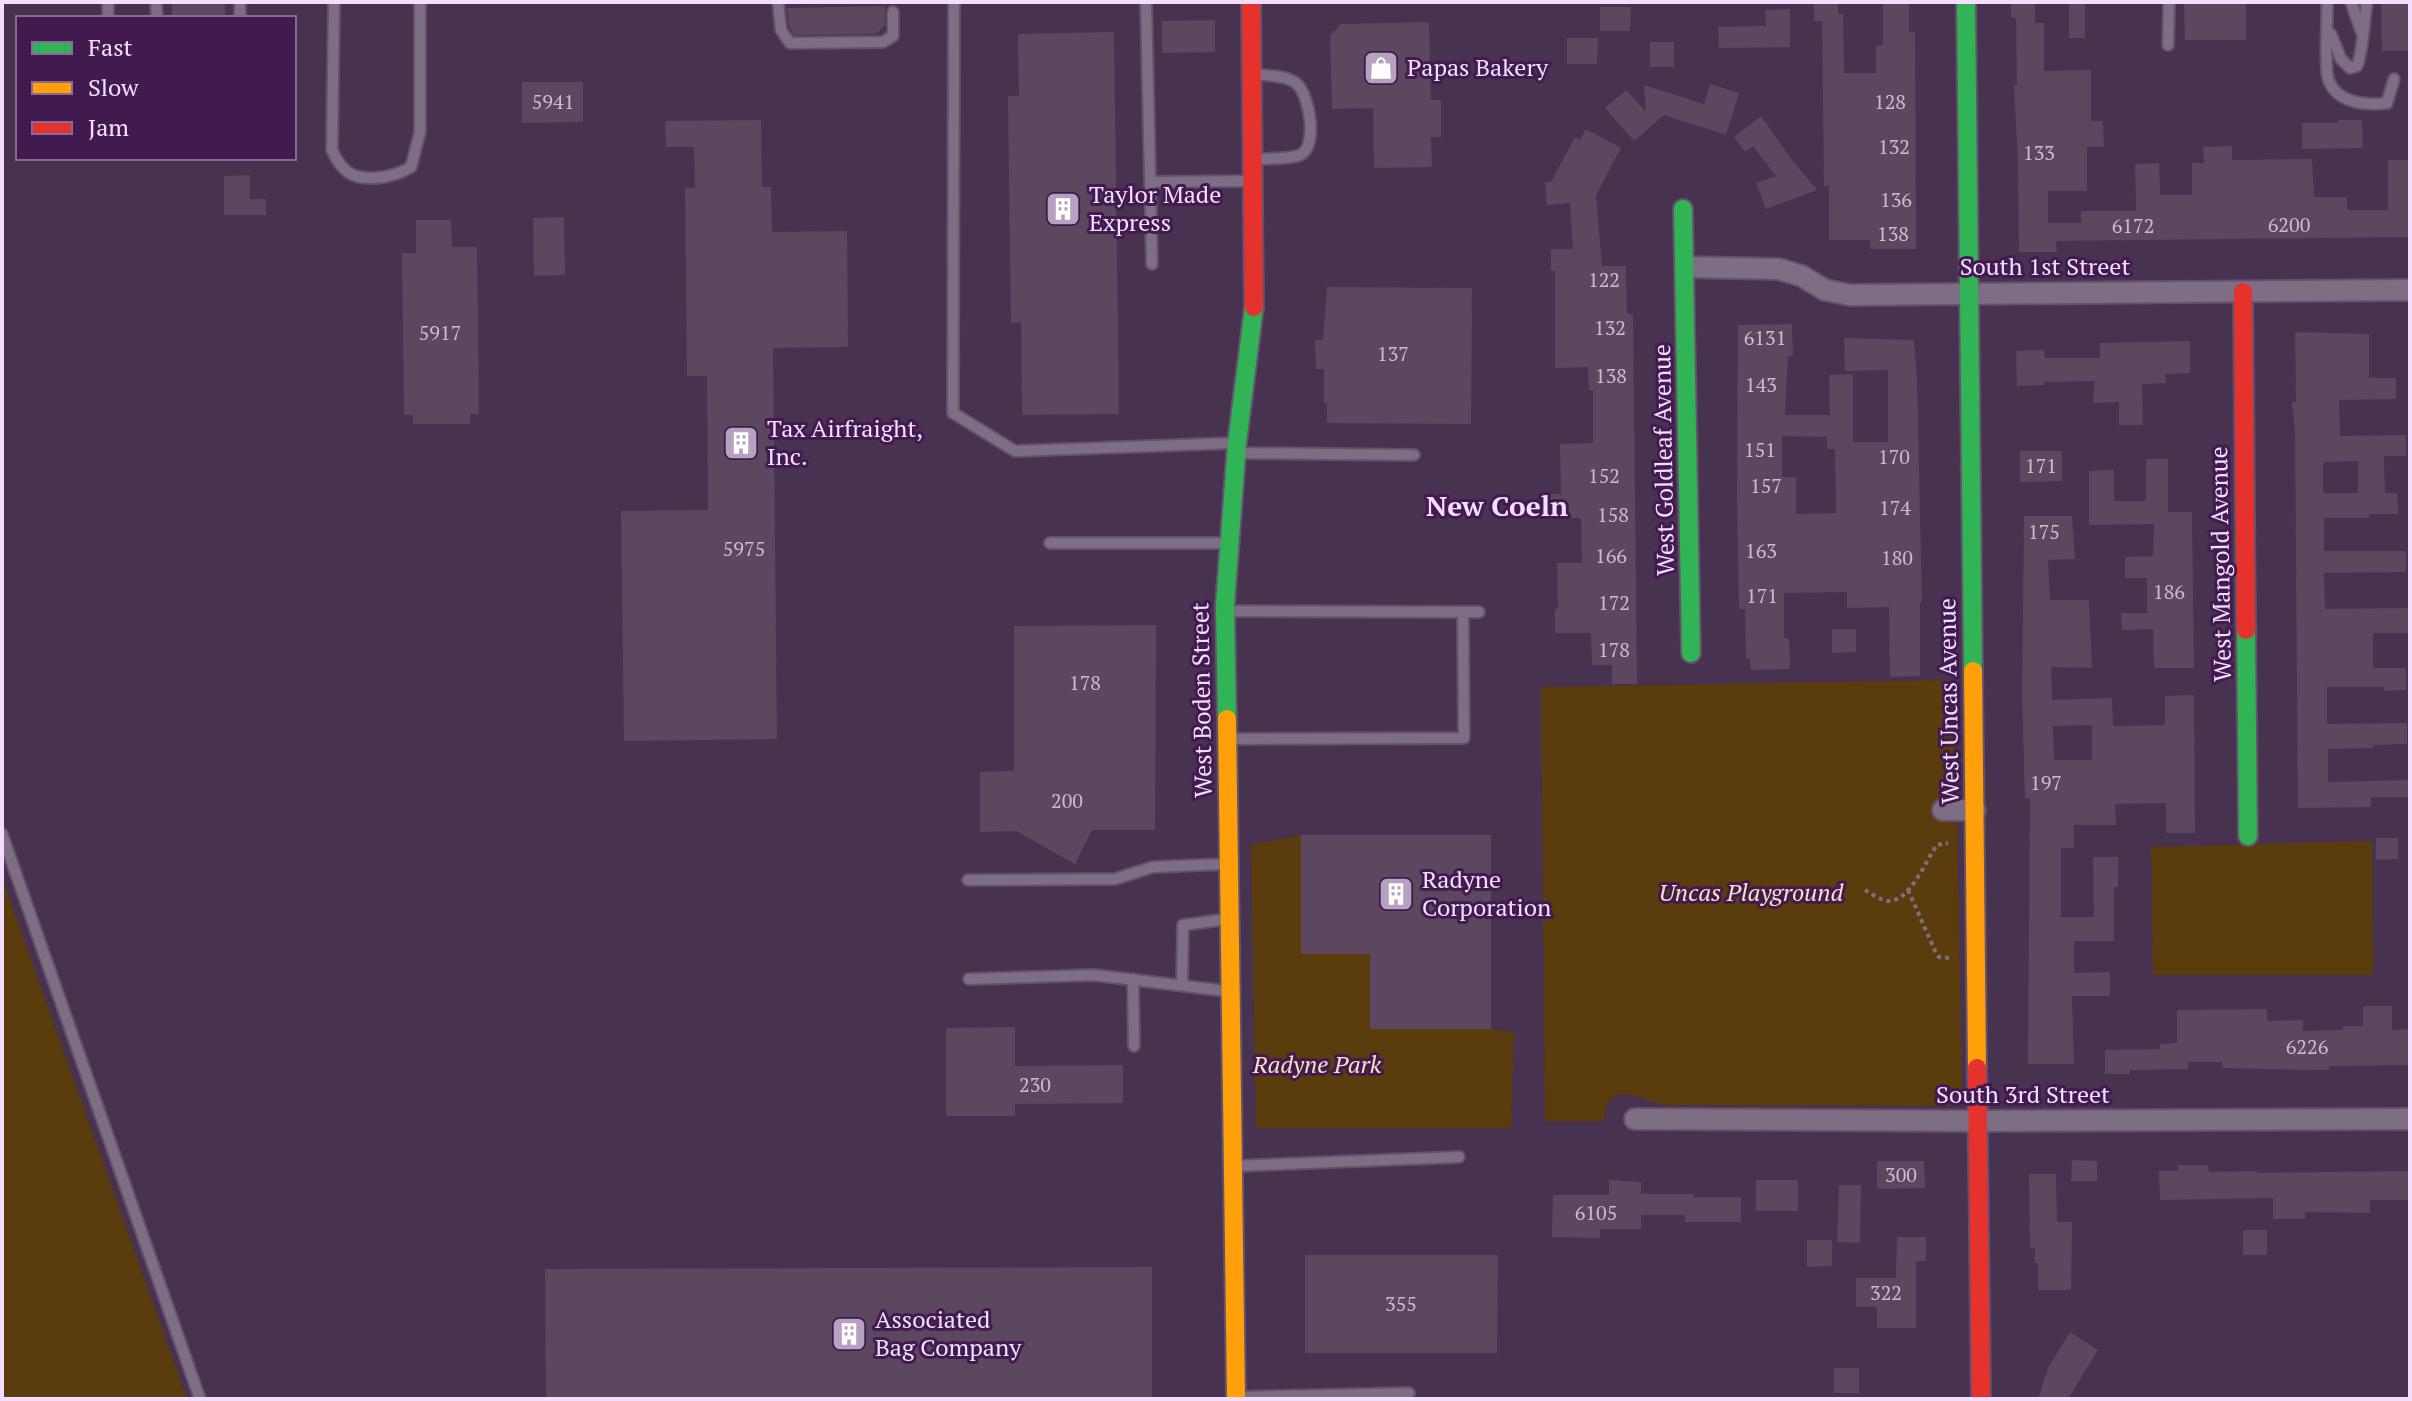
<svg xmlns="http://www.w3.org/2000/svg" width="2412" height="1401" font-family="'PT Serif',serif">
<style>
.green{fill:#5b3c0c}
.building{fill:#5c485e;fill-rule:evenodd}
.lines{fill:none;stroke-linecap:round;stroke-linejoin:round}
.lane-casing{stroke:#64516b;stroke-width:14}
.street-casing{stroke:#64516b;stroke-width:24}
.fast-casing{stroke:#64516b;stroke-width:22}
.slow-casing{stroke:#64516b;stroke-width:22}
.jam-casing{stroke:#64516b;stroke-width:22}
.path{stroke:#7d6f83;stroke-width:4;stroke-dasharray:4 4;stroke-linecap:butt}
.lane{stroke:#7d6e83;stroke-width:10}
.street{stroke:#7d6e83;stroke-width:20}
.fast{stroke:#30b455;stroke-width:18}
.slow{stroke:#ff9f0a;stroke-width:18}
.jam{stroke:#e5322d;stroke-width:18}
.labels{text-anchor:middle;stroke-width:6;stroke-linejoin:round;paint-order:stroke}
.number-label{font-size:20px;fill:#ceb8d6}
.poi-label{font-size:24px;fill:#f4ddfe;stroke:#411b50;text-anchor:start}
.street-label{font-size:24px;fill:#f4ddfe;stroke:#411b50}
.park-label{font-size:24px;font-style:italic;fill:#f7e0c0;stroke:#411b50}
.quarter-label{font-size:28px;font-weight:bold;fill:#f4ddfe;stroke:#411b50}
</style>
<rect width="100%" height="100%" fill="#47324f"/>
<path class="green" d="M1955,680L1962,1101L1957,1105L1950,1106L1683,1105C1676,1105 1669,1106 1663,1104C1638,1100 1608,1076 1604,1121H1545L1541,687Z
M1301,835V953L1370,954V1029H1491L1514,1032L1511,1128H1256L1251,845Z
M2372,841L2373,975H2153L2151,847Z
M2,878L187,1399H2Z"/>
<path class="building" d="M172,2H225V18H172Z
M1814,2H1838V14H1843L1844,73H1876V46L1883,45V2H1909V32H1915L1916,249H1870V240H1829V185L1824,187L1822,21H1814Z
M2011,2H2035V23H2044V71L2091,70V121H2103L2104,147H2087V191H2048V223H2081V211H2136L2135,164L2159,163L2160,195H2192V163H2204L2203,147L2232,146V160L2312,159L2314,197H2347V210H2388V160H2410L2408,237L2056,241L2057,252H2019L2018,161L2014,85H2017L2016,18H2011Z
M2069,2H2085V38H2069Z
M2184,2H2246V40H2185Z
M2381,2H2410V51H2382Z
M885,6V25L876,34L794,35L789,26L787,8Z
M1600,7H1631L1630,31H1600Z
M1790,9V47L1719,48L1718,27L1766,26L1765,10Z
M1215,20V52L1162,53V21Z
M1429,22L1431,100H1441V137H1431L1432,167L1374,168L1373,108L1332,109L1330,36L1341,24Z
M1114,32L1119,414L1022,415L1021,322L1011,323L1008,96H1019L1018,34Z
M1567,38H1598L1597,64H1567Z
M1650,42H1674V67H1650Z
M522,82H583V122L522,123Z
M1710,84L1739,93L1726,135L1664,115L1634,141L1605,108L1626,90L1646,112L1644,85L1704,104Z
M1761,116L1792,160L1817,190L1766,209L1756,183L1776,176L1753,146L1745,152L1734,137Z
M761,120L762,187H771L772,232L847,231L848,347L773,348L777,739L624,741L621,511L708,510L707,376H687L685,188H695L694,147H666L665,121Z
M2338,120H2362L2363,148L2302,149V123H2338Z
M1586,129L1621,148L1596,195L1602,266H1626L1627,314H1633L1637,684H1612V665H1592L1591,633H1555V609H1558L1557,563H1582L1581,518H1551L1550,494H1561L1560,444L1593,443V390H1589L1588,367L1555,368V271H1551V249H1573L1570,203L1547,205L1545,182H1551L1575,137L1580,140Z
M250,175V199H266V215H224V176Z
M564,217L565,275L534,276L533,218Z
M416,220H451L452,247H477L479,414H470V424H413V415H404L402,253H416Z
M1327,287L1472,288L1471,424L1327,423V402L1324,403V369H1316L1315,340H1323Z
M1792,324L1793,356H1788L1785,415H1830L1829,375L1853,374V442H1888V370L1845,371L1844,338L1914,340L1917,381L1922,602H1920V676L1890,677L1889,607L1847,608V592L1784,593V638H1789L1790,669L1751,670L1750,658L1746,659L1745,609H1739L1737,494L1738,325ZM1782,436L1827,437V449H1835L1836,513L1796,514V477H1782Z
M2295,332L2369,334V378H2396V399L2339,400L2340,436L2406,435V456H2384L2385,493H2397L2398,514H2369V518H2324V551H2406V572L2324,573L2325,609L2408,608V633H2373V668H2406V690L2384,691V687H2327V724L2407,723V744L2373,745V748L2328,749V782L2408,780V797H2371V807L2298,808L2295,432L2292,402H2296ZM2358,461V493H2323V462Z
M2190,341V373L2165,374L2166,383L2142,384L2143,425H2119V402L2093,403L2095,381L2044,382V385L2017,386L2016,351L2044,350L2045,358H2100V343Z
M2020,451H2062V481L2020,482Z
M2146,459H2168V512H2192L2194,668H2154L2153,629L2122,630L2121,613H2147V578H2125V557L2153,556L2154,524L2089,525V471L2114,470V501H2146Z
M2024,516H2072L2075,559L2048,560L2050,600H2089L2092,668L2051,667L2052,700L2112,698L2113,726L2165,725V696L2194,695L2195,833H2166V803L2115,804L2116,825H2074V848H2061V917H2094L2093,857H2118V887H2114V941H2074V973L2110,972V996H2072L2074,1064H2028L2030,798H2025L2022,696ZM2092,725V760H2054L2053,726Z
M1156,625L1155,830H1092L1075,864L1016,831L980,832V772L1014,771V626Z
M1832,629H1856V652L1832,653Z
M1301,835H1491V1029H1370V954H1301Z
M2376,838H2398V859L2376,860Z
M2363,1006H2392V1030L2410,1029V1065L2329,1066V1070H2313L2223,1068L2222,1062H2188V1069L2130,1070V1074H2105V1050L2160,1049V1044L2177,1043V1010L2267,1009V1021L2303,1020V1031L2343,1030V1026H2363Z
M1015,1027V1066L1123,1065V1103L1015,1104V1116H946V1028Z
M2072,1160L2097,1161V1181H2071Z
M1877,1161H1924L1925,1188L1877,1189Z
M2178,1165H2208L2209,1172L2257,1171V1173L2410,1171V1200H2370V1213L2305,1212V1219H2273V1198L2160,1200L2159,1171H2178Z
M2029,1174H2056L2057,1222H2072L2071,1290H2038V1263H2035V1248H2030Z
M1609,1180L1641,1182V1194H1694V1197H1741V1222H1685V1215H1641V1229H1600V1238L1552,1237L1553,1195H1609Z
M1756,1180H1798V1211H1756Z
M1839,1185H1861L1860,1243L1837,1242Z
M2243,1230H2267V1255H2243Z
M1897,1237H1926V1261H1916V1328H1877V1307H1856V1278H1896Z
M1807,1240H1832V1266L1807,1267Z
M1305,1255H1498L1497,1353H1305Z
M1152,1267V1399H546L545,1269Z
M2070,1332L2098,1350L2068,1399H2038L2048,1368Z
M1834,1368H1859V1393H1834Z"/>
<g class="lines">
<g class="lane-casing">
<path id="lane" d="M156,2L157,18
M240,2V18
M334,2L332,150C336,159 343,171 353,175C371,182 396,176 411,167L420,132V2
M778,2L781,30L790,43L883,42L893,36V12
M954,2L953,413L1015,451L1234,443
M1146,2L1152,264
M2327,2C2328,20 2324,63 2328,78C2335,103 2366,106 2387,103L2394,79
M2351,2L2361,31
M108,18V2
M2331,34L2341,59L2350,68L2357,66C2363,52 2364,20 2367,2
M2168,45L2169,2
M1254,74C1267,76 1287,75 1297,84C1310,96 1318,147 1300,155C1287,160 1268,158 1255,159
M1150,182L1251,181
M1238,453L1414,455
M1050,543H1227
M1227,611L1479,612
M1228,739L1464,738L1463,612
M2,834L200,1399
M968,880L1115,879L1153,867L1226,864
M969,979L1094,975L1226,991
M1133,979L1134,1046
M1182,985L1183,925L1228,919
M1234,1166L1459,1157
M1239,1397L1409,1393"/>
</g>
<g class="street-casing">
<path id="street" d="M1685,267L1779,269L1802,276L1825,290L1850,295L2410,290
M1943,810H1975
M1635,1119L1978,1121L2410,1119"/>
</g>
<g class="fast-casing">
<path id="fast" d="M1966,2L1973,671
M1683,209L1691,653
M2246,630L2248,836
M1227,719L1225,605L1237,443L1254,307"/>
</g>
<g class="slow-casing">
<path id="slow" d="M1973,671L1977,1068
M1227,719L1236,1399"/>
</g>
<g class="jam-casing">
<path id="jam" d="M1251,2L1254,307
M2243,292L2246,630
M1977,1068L1981,1399"/>
</g>
<path class="path" d="M1865,890C1872,894 1880,900 1888,901C1910,902 1926,860 1937,845L1948,843
M1908,890L1936,953L1939,957L1949,958"/>
<use href="#lane" class="lane"/>
<use href="#street" class="street"/>
<use href="#fast" class="fast"/>
<use href="#slow" class="slow"/>
<use href="#jam" class="jam"/>
</g>
<defs>
<g id="shop-square" transform="scale(1.8)"><rect x="-9" y="-9" width="18" height="18" rx="4" fill="#b7a1c1" stroke="#411b50"/><path d="M-5-2.5h2.3a2.7 3.5 0 0 1 5.4 0H5L5.5 6h-11ZM-1.5-2.5h3a1.5 2.3 0 0 0-3 0Z" fill="#fff"/></g>
<g id="building-square" transform="scale(1.8)"><rect x="-9" y="-9" width="18" height="18" rx="4" fill="#b7a1c1" stroke="#411b50"/><path d="M-4-6H4V6H1V3H-1V6H-4ZM-2.5-4.3h1.7v1.8h-1.7ZM.8-4.3h1.7v1.8H.8ZM-2.5-1h1.7V.8h-1.7ZM.8-1h1.7V.8H.8Z" fill="#fff"/></g>
</defs>
<g fill-rule="evenodd">
<use href="#shop-square" x="1381" y="68"/>
<use href="#building-square" x="1063" y="209"/>
<use href="#building-square" x="741" y="443"/>
<use href="#building-square" x="1396" y="894"/>
<use href="#building-square" x="849" y="1334"/>
</g>
<g class="labels">
<g class="number-label">
<text x="553" y="109">5941</text>
<text x="1890" y="109">128</text>
<text x="1894" y="154">132</text>
<text x="2039" y="160">133</text>
<text x="1896" y="207">136</text>
<text x="2289" y="232">6200</text>
<text x="2133" y="233">6172</text>
<text x="1893" y="241">138</text>
<text x="1604" y="287">122</text>
<text x="1610" y="335">132</text>
<text x="440" y="340">5917</text>
<text x="1765" y="345">6131</text>
<text x="1393" y="361">137</text>
<text x="1611" y="383">138</text>
<text x="1761" y="392">143</text>
<text x="1760" y="457">151</text>
<text x="1894" y="464">170</text>
<text x="2041" y="473">171</text>
<text x="1604" y="483">152</text>
<text x="1766" y="493">157</text>
<text x="1895" y="515">174</text>
<text x="1613" y="522">158</text>
<text x="2044" y="539">175</text>
<text x="744" y="556">5975</text>
<text x="1761" y="558">163</text>
<text x="1611" y="563">166</text>
<text x="1897" y="565">180</text>
<text x="2169" y="599">186</text>
<text x="1762" y="603">171</text>
<text x="1614" y="610">172</text>
<text x="1614" y="657">178</text>
<text x="1085" y="690">178</text>
<text x="2046" y="790">197</text>
<text x="1067" y="808">200</text>
<text x="2307" y="1054">6226</text>
<text x="1035" y="1092">230</text>
<text x="1901" y="1182">300</text>
<text x="1596" y="1220">6105</text>
<text x="1886" y="1300">322</text>
<text x="1401" y="1311">355</text>
</g>
<g class="poi-label">
<text x="1407" y="76">Papas Bakery</text>
<text x="1089" y="203">Taylor Made<tspan x="1089" dy="28">Express</tspan></text>
<text x="767" y="437">Tax Airfraight,<tspan x="767" dy="28">Inc.</tspan></text>
<text x="1422" y="888">Radyne<tspan x="1422" dy="28">Corporation</tspan></text>
<text x="875" y="1328">Associated<tspan x="875" dy="28">Bag Company</tspan></text>
</g>
<g class="street-label">
<text x="2045" y="275">South 1st Street</text>
<text transform="translate(1664 460) rotate(-91)" y="8">West Goldleaf Avenue</text>
<text transform="translate(2221 564) rotate(-91)" y="8">West Mangold Avenue</text>
<text transform="translate(1202 700) rotate(-91)" y="8">West Boden Street</text>
<text transform="translate(1949 701) rotate(-91)" y="8">West Uncas Avenue</text>
<text x="2023" y="1103">South 3rd Street</text>
</g>
<g class="park-label">
<text x="1751" y="901">Uncas Playground</text>
<text x="1317" y="1073">Radyne Park</text>
</g>
<g class="quarter-label">
<text x="1497" y="516">New Coeln</text>
</g>
</g>
<rect width="2412" height="1401" fill="none" stroke="#f4ddfe" stroke-width="8"/>
<rect x="16" y="16" width="280" height="144" fill="#411b50" stroke="#896996" stroke-width="2"/>
<rect x="32" y="42" width="40" height="12" fill="#30b455" stroke="#896996" stroke-width="2"/>
<text x="88" y="56" font-size="24" fill="#f4ddfe">Fast</text>
<rect x="32" y="82" width="40" height="12" fill="#ff9f0a" stroke="#896996" stroke-width="2"/>
<text x="88" y="96" font-size="24" fill="#f4ddfe">Slow</text>
<rect x="32" y="122" width="40" height="12" fill="#e5322d" stroke="#896996" stroke-width="2"/>
<text x="88" y="136" font-size="24" fill="#f4ddfe">Jam</text>
</svg>
